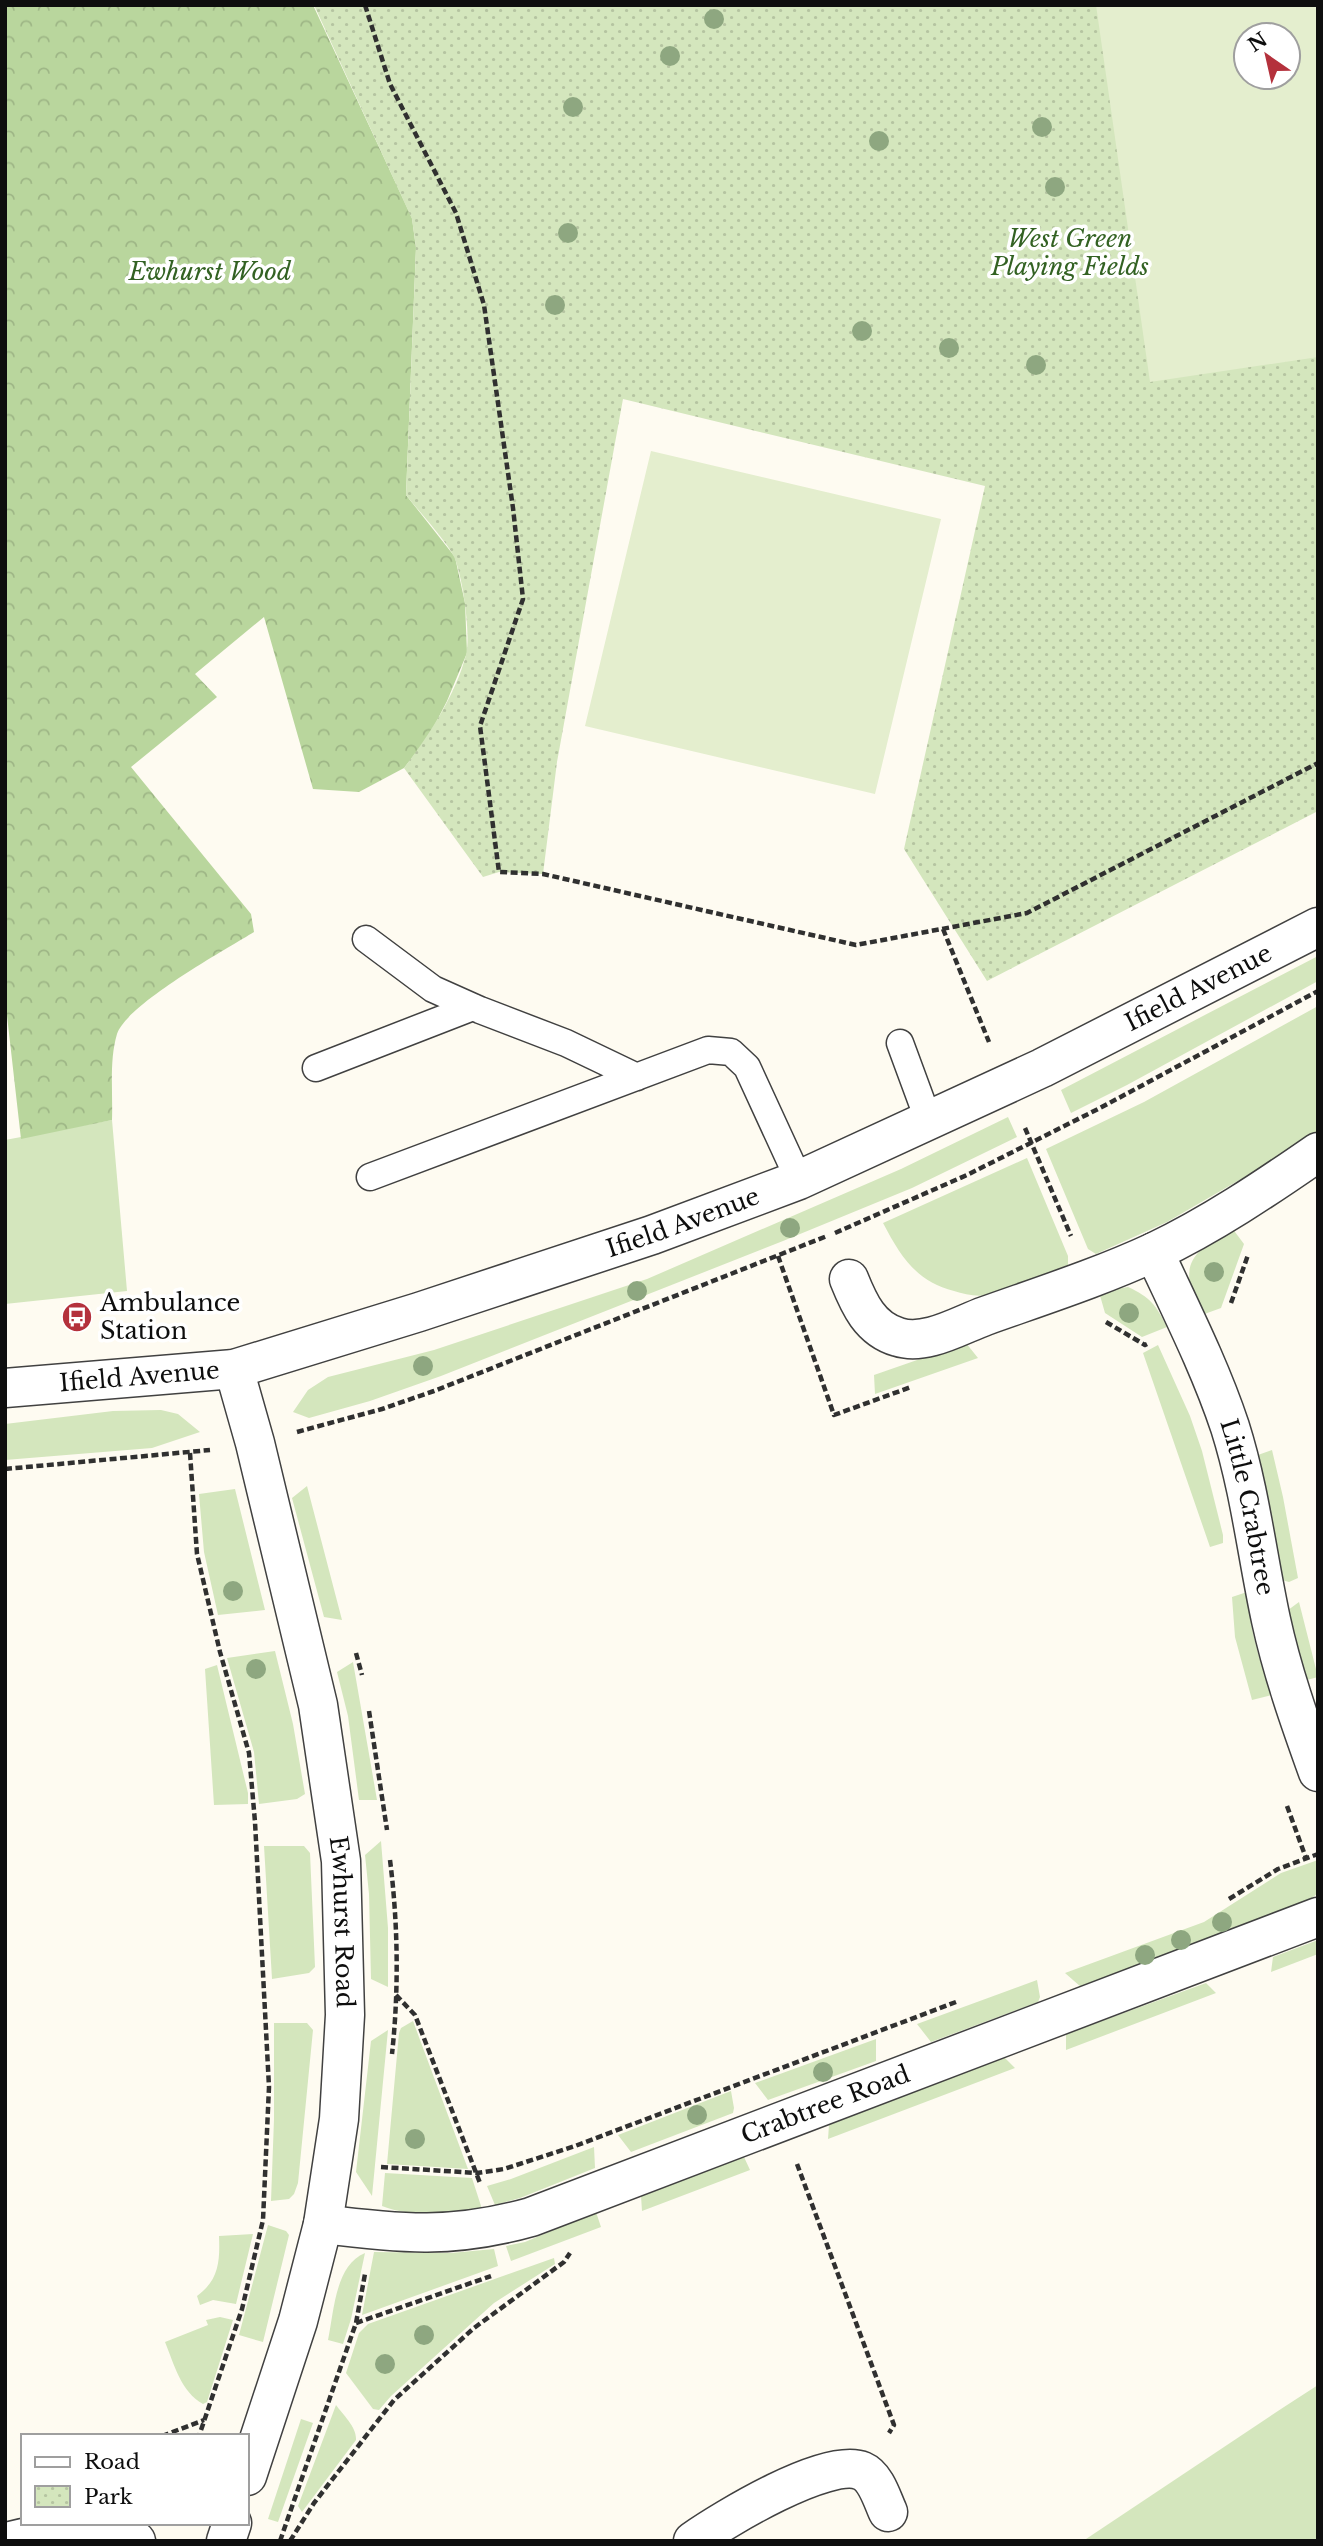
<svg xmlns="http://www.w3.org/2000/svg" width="1323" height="2546" font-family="'Libre Baskerville',serif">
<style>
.grass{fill:#d4e6bd}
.forest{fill:url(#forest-crowns)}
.park{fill:url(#park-dots);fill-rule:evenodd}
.pitch{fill:#e4eece;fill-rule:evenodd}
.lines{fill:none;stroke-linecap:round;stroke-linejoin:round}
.service-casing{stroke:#414141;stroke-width:29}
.minor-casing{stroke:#414141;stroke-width:41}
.tertiary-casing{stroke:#414141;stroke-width:41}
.path{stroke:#303030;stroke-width:4.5;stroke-dasharray:7 3.5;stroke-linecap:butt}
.service{stroke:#fff;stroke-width:26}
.minor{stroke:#fff;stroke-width:38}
.tertiary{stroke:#fff;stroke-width:38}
.tree{fill:#8ea780}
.labels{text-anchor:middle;stroke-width:7;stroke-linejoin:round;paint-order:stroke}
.park-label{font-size:24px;font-style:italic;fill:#336223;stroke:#fff}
.street-label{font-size:24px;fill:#0e0e0e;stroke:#fff}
.poi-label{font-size:24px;fill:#0e0e0e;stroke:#fff;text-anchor:start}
</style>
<defs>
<pattern id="forest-crowns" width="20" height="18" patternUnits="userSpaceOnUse" patternTransform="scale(1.75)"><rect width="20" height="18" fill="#b9d69d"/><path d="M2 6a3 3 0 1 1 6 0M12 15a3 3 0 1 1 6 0" fill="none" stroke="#9eb686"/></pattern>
<pattern id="park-dots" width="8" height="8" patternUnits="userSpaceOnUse" patternTransform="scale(1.75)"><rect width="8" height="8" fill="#d4e6bd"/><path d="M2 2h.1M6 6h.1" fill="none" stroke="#b5c4a1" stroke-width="1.8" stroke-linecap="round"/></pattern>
</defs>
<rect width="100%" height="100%" fill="#fefbf1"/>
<path class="grass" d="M1318,956V981L1127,1085L1071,1113L1061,1090Z
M1318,1006V1131L1248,1175L1167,1222L1096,1254L1088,1249L1046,1149L1144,1102Z
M1008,1117L1017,1137L912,1188L783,1241L441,1376L370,1401L309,1418L293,1412L308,1390L328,1377L434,1350L647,1279L901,1169Z
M112,1120L127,1291L5,1304V1140Z
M1027,1158L1068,1256V1265C1044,1274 1012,1292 987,1295C976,1297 964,1294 954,1291C916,1281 901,1257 883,1223Z
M1232,1228L1244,1244L1221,1308L1199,1316C1180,1265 1187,1255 1232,1228Z
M1128,1287C1150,1297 1156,1305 1167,1327L1142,1337L1105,1313L1099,1292Z
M966,1343L978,1358L875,1394L874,1375Z
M1158,1345L1190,1416L1202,1451L1223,1535V1543L1210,1547L1143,1353Z
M161,1410L178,1414L200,1432L152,1448L5,1460V1424L113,1411Z
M1272,1450L1283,1497L1298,1578L1289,1582L1278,1579L1255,1456Z
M307,1486L342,1620L324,1617L292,1498Z
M235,1489L265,1610L218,1615L204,1552L199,1494Z
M1247,1592C1250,1629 1259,1661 1272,1695L1252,1700L1235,1637L1232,1597Z
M1299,1602L1318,1677L1303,1681L1284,1613Z
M275,1651L293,1724L305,1794L297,1799L259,1804L254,1752L227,1658Z
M353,1662L377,1800H359L348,1716L337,1672Z
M217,1665L248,1793V1804L214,1805L205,1669Z
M381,1841L388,1928V1987L371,1979L369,1894L365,1855Z
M264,1846H304L310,1853L315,1967L309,1973L272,1979Z
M1318,1860V1893L1307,1902L1081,1987L1065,1973L1204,1922L1281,1873Z
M1318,1940V1954L1271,1972L1273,1957Z
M1037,1980L1040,1997L1038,2002L931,2042L917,2024Z
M1206,1983L1216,1993L1066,2050V2034Z
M413,2021L468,2169L387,2164L399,2033L401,2028Z
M274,2023H307L313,2030L298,2183L294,2194L289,2199L271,2201L274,2119Z
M388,2030L372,2196L356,2172L371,2041Z
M876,2039V2061L768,2100L755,2083Z
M1003,2056L1015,2068L828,2139L829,2125Z
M731,2091L734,2108L733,2113L631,2152L618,2135Z
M594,2147L595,2168L520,2198L495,2205L487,2186L511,2179Z
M744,2157L750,2170L642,2211L641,2196Z
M385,2173L472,2178L482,2209C449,2214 413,2218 382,2206Z
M596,2212L601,2227L511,2261L506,2246L525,2242Z
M268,2225L286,2231L289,2235L263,2342L239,2335Z
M253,2234L236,2304L213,2300L200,2305L197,2296C219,2280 220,2261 219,2236Z
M494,2249L498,2266L362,2315L374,2252L451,2253Z
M365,2253L351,2319L343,2344L328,2340C334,2312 335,2265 365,2253Z
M554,2258L555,2264L494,2303L391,2396L379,2410L373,2409L346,2373L359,2333L368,2324Z
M220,2317L233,2320L207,2402L203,2404C181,2392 174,2364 165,2342L208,2325L206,2320Z
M1318,2385V2541H1083L1284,2407Z
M336,2405C343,2415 357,2427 356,2440L302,2512L298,2506Z
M301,2419L313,2423L278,2522L268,2519Z"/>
<path class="forest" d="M5,5H313L412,218L416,248L406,495L455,557L465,603L467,653L447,701L429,736L404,768L359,792L313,789L264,617L195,674L217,697L131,767L251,914L254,932C225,950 127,1004 117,1034C109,1061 113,1092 112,1120L21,1139L5,998Z"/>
<path class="park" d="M314,5H1318V811L987,981L904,849L985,486L623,399L557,762L543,874L499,872L483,877L404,768C429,735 455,696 466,655C471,634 463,580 455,559C450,545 417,509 406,495L416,248L412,219ZM1246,35H1288V77H1246Z"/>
<path class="pitch" d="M1096,5H1318V357L1150,382ZM1246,35H1288V77H1246Z
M651,451L941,519L875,794L585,726Z"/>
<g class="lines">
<g class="service-casing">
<path id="service" d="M366,939L433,989L480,1010L566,1043L637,1077
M900,1043L928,1119
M316,1068L473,1007
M370,1177L708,1050L731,1052L747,1067L799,1180"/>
</g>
<g class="minor-casing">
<g id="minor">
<path id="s1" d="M1154,1252C1181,1310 1210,1367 1230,1427C1250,1490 1257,1555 1271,1620C1282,1671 1300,1722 1318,1772"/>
<path d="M849,1279C859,1304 870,1329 898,1337C926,1346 960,1325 985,1316C1041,1296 1100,1277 1154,1252C1211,1225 1266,1188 1318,1152"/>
<path id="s2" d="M234,1369L255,1443L318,1705L341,1861L345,2015L339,2119L323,2224L298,2321L247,2476"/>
<path id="s3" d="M323,2224C401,2234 453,2239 531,2217L1318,1917"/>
<path d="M10,2541C48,2531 98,2531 136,2541"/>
<path d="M226,2541L232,2523"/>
<path d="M693,2541C723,2520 828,2456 862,2471C876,2477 882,2499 888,2512"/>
</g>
</g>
<g class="tertiary-casing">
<g id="tertiary">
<path id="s4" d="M5,1388L234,1369L419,1312L652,1235L799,1180L1042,1068L1318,927"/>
</g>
</g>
<path class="path" d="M365,5L390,84L456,213L484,305L513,508L523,599L480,726L499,872L543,874L856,945L1027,913L1318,763
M943,929L989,1042
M1025,1128L1071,1236
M835,1233L967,1175L1100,1108L1318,991
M778,1256L834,1415L911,1387
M1231,1303L1248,1255
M1106,1322L1145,1345L1147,1344
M297,1432L382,1409L434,1391L827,1236
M190,1453L197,1554L220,1652L249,1753L255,1822L269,2087L263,2220L242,2309L199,2436
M5,1469L210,1450
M356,1653L362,1675
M369,1711L387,1830
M1287,1806L1306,1858
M390,1860C398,1923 399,1990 392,2054
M1229,1899L1278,1869L1318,1854
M396,1995L415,2015L480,2183
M797,2164L894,2425L889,2433
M381,2167L477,2173L504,2169L575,2146L956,2002
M356,2323L491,2276
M162,2436L204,2420
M280,2541L356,2323L365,2274
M290,2541L314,2503L394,2400L474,2328L564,2262L570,2253"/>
<use href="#service" class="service"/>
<use href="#minor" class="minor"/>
<use href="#tertiary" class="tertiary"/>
</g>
<g class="tree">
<circle cx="714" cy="19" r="10"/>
<circle cx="670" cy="56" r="10"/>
<circle cx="573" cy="107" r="10"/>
<circle cx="1042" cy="127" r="10"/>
<circle cx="879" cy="141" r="10"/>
<circle cx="1055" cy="187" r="10"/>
<circle cx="568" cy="233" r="10"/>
<circle cx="555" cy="305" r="10"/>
<circle cx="862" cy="331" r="10"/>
<circle cx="949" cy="348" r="10"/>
<circle cx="1036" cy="365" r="10"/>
<circle cx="790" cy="1228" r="10"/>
<circle cx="1214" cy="1272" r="10"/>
<circle cx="637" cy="1291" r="10"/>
<circle cx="1129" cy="1313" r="10"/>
<circle cx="423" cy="1366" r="10"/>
<circle cx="233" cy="1591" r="10"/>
<circle cx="256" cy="1669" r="10"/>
<circle cx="1222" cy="1922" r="10"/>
<circle cx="1181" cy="1940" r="10"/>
<circle cx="1145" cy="1955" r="10"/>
<circle cx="823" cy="2072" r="10"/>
<circle cx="697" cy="2115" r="10"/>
<circle cx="415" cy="2139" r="10"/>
<circle cx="424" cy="2335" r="10"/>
<circle cx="385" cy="2364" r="10"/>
</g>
<defs>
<g id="bus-disc" transform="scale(1.575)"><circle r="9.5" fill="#b4313c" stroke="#fff"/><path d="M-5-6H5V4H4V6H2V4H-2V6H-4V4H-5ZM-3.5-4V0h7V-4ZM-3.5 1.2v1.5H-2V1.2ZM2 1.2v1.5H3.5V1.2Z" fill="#fff"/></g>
</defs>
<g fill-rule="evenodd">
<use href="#bus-disc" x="77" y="1317"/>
</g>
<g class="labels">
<g class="park-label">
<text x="1070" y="247">West Green<tspan x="1070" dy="28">Playing Fields</tspan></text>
<text x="210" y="280">Ewhurst Wood</text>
</g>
<g class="street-label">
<text dy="8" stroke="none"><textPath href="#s4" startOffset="1269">Ifield Avenue</textPath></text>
<text dy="8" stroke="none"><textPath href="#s4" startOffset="702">Ifield Avenue</textPath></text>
<text dy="8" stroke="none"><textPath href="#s4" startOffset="135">Ifield Avenue</textPath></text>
<text dy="8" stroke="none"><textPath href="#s1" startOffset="273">Little Crabtree</textPath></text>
<text dy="8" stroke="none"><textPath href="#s2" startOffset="565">Ewhurst Road</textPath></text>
<text dy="8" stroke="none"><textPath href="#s3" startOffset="525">Crabtree Road</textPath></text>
</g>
<g class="poi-label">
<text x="100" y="1311">Ambulance<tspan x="100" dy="28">Station</tspan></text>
</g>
</g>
<rect width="1323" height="2546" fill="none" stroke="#0e0e0e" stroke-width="14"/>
<rect x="21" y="2434" width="228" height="91" fill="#ffffff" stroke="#9f9f9f" stroke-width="2"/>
<rect x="35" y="2457" width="35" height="10" fill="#ffffff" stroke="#9f9f9f" stroke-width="2"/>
<text x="84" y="2469" font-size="21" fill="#0e0e0e">Road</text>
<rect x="35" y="2486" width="35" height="21" fill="url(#park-dots)" stroke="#9f9f9f" stroke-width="2"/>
<text x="84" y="2504" font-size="21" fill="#0e0e0e">Park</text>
<g transform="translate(1267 56) rotate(326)"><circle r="33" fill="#ffffff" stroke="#9f9f9f" stroke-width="2"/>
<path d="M0-5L12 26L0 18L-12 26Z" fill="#b4313c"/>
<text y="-10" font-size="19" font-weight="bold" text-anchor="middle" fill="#0e0e0e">N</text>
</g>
</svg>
